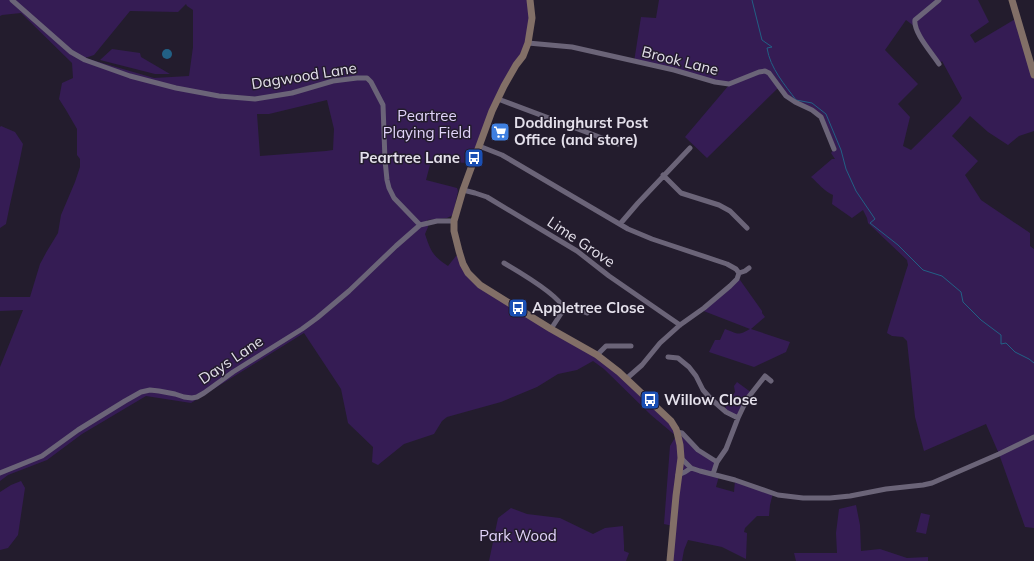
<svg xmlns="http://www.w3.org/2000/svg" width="1034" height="561" font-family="Mulish,sans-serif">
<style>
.green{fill:#351c54;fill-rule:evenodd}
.water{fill:#226085}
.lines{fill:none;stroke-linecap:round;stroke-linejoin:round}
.stream{stroke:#226085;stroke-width:1}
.street{stroke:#6b6478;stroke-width:5}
.secondary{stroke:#826f67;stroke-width:7}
.labels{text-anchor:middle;stroke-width:3;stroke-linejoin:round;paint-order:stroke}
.street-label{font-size:15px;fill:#e4e0eb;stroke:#231c2d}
.park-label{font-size:15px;fill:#e1d3fa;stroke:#231c2d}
.poi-label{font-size:15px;font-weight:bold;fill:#e4e0eb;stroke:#231c2d;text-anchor:start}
</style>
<rect width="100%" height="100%" fill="#231c2d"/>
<path class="green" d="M0,0H530L528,43L474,153L469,154L467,163L431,161L426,180L457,188L458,191L453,215L447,218L427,220L428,227L425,234C431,252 433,256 448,266L456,256L460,255L473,280L597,355L698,450L717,462L713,474L719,476L716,487L734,492L735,480L773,493L770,505L769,516H757L745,528L744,532L747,533L746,559L722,547L688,540L684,550L682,561H670L673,526L664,524L670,446L676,436L651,415L604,369L593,361L577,370L558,374L537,387L501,402L447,417L442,421L434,434L404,444L378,465L372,462L373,447L348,423L341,389L304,333L191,403L146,396L82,434L47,460L8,475L0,481V367L23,310L0,311V297H30L40,264L47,251L58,233L61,215L75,182L80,167V159L77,155V129L66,110L59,99L62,83L73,78L72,63L21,13L2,15L0,16ZM186,4L187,6L193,10V47L189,76L154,78L85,58L94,55L130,11L178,12ZM327,100L334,129L333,150L326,151L260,156L257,114H269Z
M659,0H978L989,22L970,35L975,43L1017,18L1034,75V131L1019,136L1008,145L988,132L970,116L952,136L978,161L965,175L981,200L1030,233V246L1034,249V528L1025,527L999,454L986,424L924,451L915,417L907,341L903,337L892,336L887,333L888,329L906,271L908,265L907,260L868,223L867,218L863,210L852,218L832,204L833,195C825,192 818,183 811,177L832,159H835L831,153L834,149L821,117L795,102L779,87L707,158L685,137L729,85L634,62L641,17L656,18ZM906,20L914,26L939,64L942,61L962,98L959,103L911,150L903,146L910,117L898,104L918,84L885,50Z
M112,49L140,53L141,57L170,74H155L100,60Z
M1,126L15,132L23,144C18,171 11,197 6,224L0,228V127Z
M737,279L740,280L762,311V313L765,317L751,329L790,342L786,352L754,367L709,352L715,340H720L725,329C738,334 738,336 750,329L701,310Z
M737,382L752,393L738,418L724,410L728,403L735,392L734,386Z
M21,481L25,488L18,535L8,548L0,550V492L11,485Z
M856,505L860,525L861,551L880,549L907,558L928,557V561H796L794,553H837L836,533L839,509Z
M511,508L527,514L560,518L593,534L605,528L623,526L624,545V551L629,553L626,561H489L498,518Z
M921,513L930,515L926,534L916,532Z"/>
<path class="water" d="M162 54a5 5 0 1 1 10 0a5 5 0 1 1-10 0Z"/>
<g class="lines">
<path class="stream" d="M752,0L762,40L772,47L767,48C770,68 785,85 796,100L812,103L826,114L841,150L846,169L856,191L875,219L870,223L898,245L923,270L942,276L961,292L963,302L981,320L1001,335V344L1006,343L1015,352L1029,359L1034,363"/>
<path class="street" d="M12,0L71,52L85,60L130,76L176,88L219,96L255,99L292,93L333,81L357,78H367L371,82L383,105L385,160L387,180L389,188L394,198L420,225
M528,43L572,47L674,70L715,82L729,84L759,72L765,71L769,73L786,96L795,102L812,110L821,117L834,149
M939,64C932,53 913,32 915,20L939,0
M498,99L618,144
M479,146L502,155L628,229L652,239L727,264L736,269L739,273L737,279L730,286L704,308L680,325L660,343L642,365L626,379
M663,175L681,193L719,205L730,211L747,228
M463,190L475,193L487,197L577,251L609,276L680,325
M620,224L638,203L690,148
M504,263C516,270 560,296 564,309L551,329
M739,273L745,271L749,268
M564,309L574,308L587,313
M597,355L606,346H631
M668,357L678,358L689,367L696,376L703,390L711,399L726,412L738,418
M677,432L682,433L698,450L717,462
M681,458L691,468L700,471L735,480L778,495L803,498H830L850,496L886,489L923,485L932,483L999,454L1034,437
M0,473L42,456L78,430L125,401L141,392L150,390L159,391L175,394L184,397L192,398L197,397L204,393L233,372L302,329L317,318L349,291L396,246L420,225L437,221H454
M713,474L717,462L726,449L738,418L747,399L765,376L771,381
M678,475L685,472L691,468"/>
<path class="secondary" d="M530,0L532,18L528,43L523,56L516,65L504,86L492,111L463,190L454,221V231L459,251L463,264L468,273L480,285L551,329L597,355L619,372L671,421L676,429L677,432L680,445L681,458L676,496L670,561
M1012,0L1034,75"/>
</g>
<defs>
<g id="supermarket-square" transform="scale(1)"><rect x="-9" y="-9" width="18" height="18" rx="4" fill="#3f7fe0" stroke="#231c2d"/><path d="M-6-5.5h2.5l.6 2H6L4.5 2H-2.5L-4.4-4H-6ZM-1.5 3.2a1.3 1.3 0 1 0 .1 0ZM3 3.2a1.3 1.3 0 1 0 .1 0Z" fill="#fff"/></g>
<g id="bus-square" transform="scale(1)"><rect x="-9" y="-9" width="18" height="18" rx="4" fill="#1a4fb4" stroke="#231c2d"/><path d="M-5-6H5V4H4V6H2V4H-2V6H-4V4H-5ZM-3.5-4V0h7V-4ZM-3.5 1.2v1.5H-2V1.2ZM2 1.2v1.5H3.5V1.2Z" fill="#fff"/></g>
</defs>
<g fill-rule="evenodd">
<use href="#supermarket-square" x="500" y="132"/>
<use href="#bus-square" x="474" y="158"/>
<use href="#bus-square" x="518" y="308"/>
<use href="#bus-square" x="650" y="400"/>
</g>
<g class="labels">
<g class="street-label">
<text transform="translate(680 61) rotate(14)" y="5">Brook Lane</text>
<text transform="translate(304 76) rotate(-9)" y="5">Dagwood Lane</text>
<text transform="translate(581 242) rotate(34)" y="5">Lime Grove</text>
<text transform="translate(231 360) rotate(-34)" y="5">Days Lane</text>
</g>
<g class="park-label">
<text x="427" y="121">Peartree<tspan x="427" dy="17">Playing Field</tspan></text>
<text x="518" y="541">Park Wood</text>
</g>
<g class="poi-label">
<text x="514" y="128">Doddinghurst Post<tspan x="514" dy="17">Office (and store)</tspan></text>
<text x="460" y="163" text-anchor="end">Peartree Lane</text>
<text x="532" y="313">Appletree Close</text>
<text x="664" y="405">Willow Close</text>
</g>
</g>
</svg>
